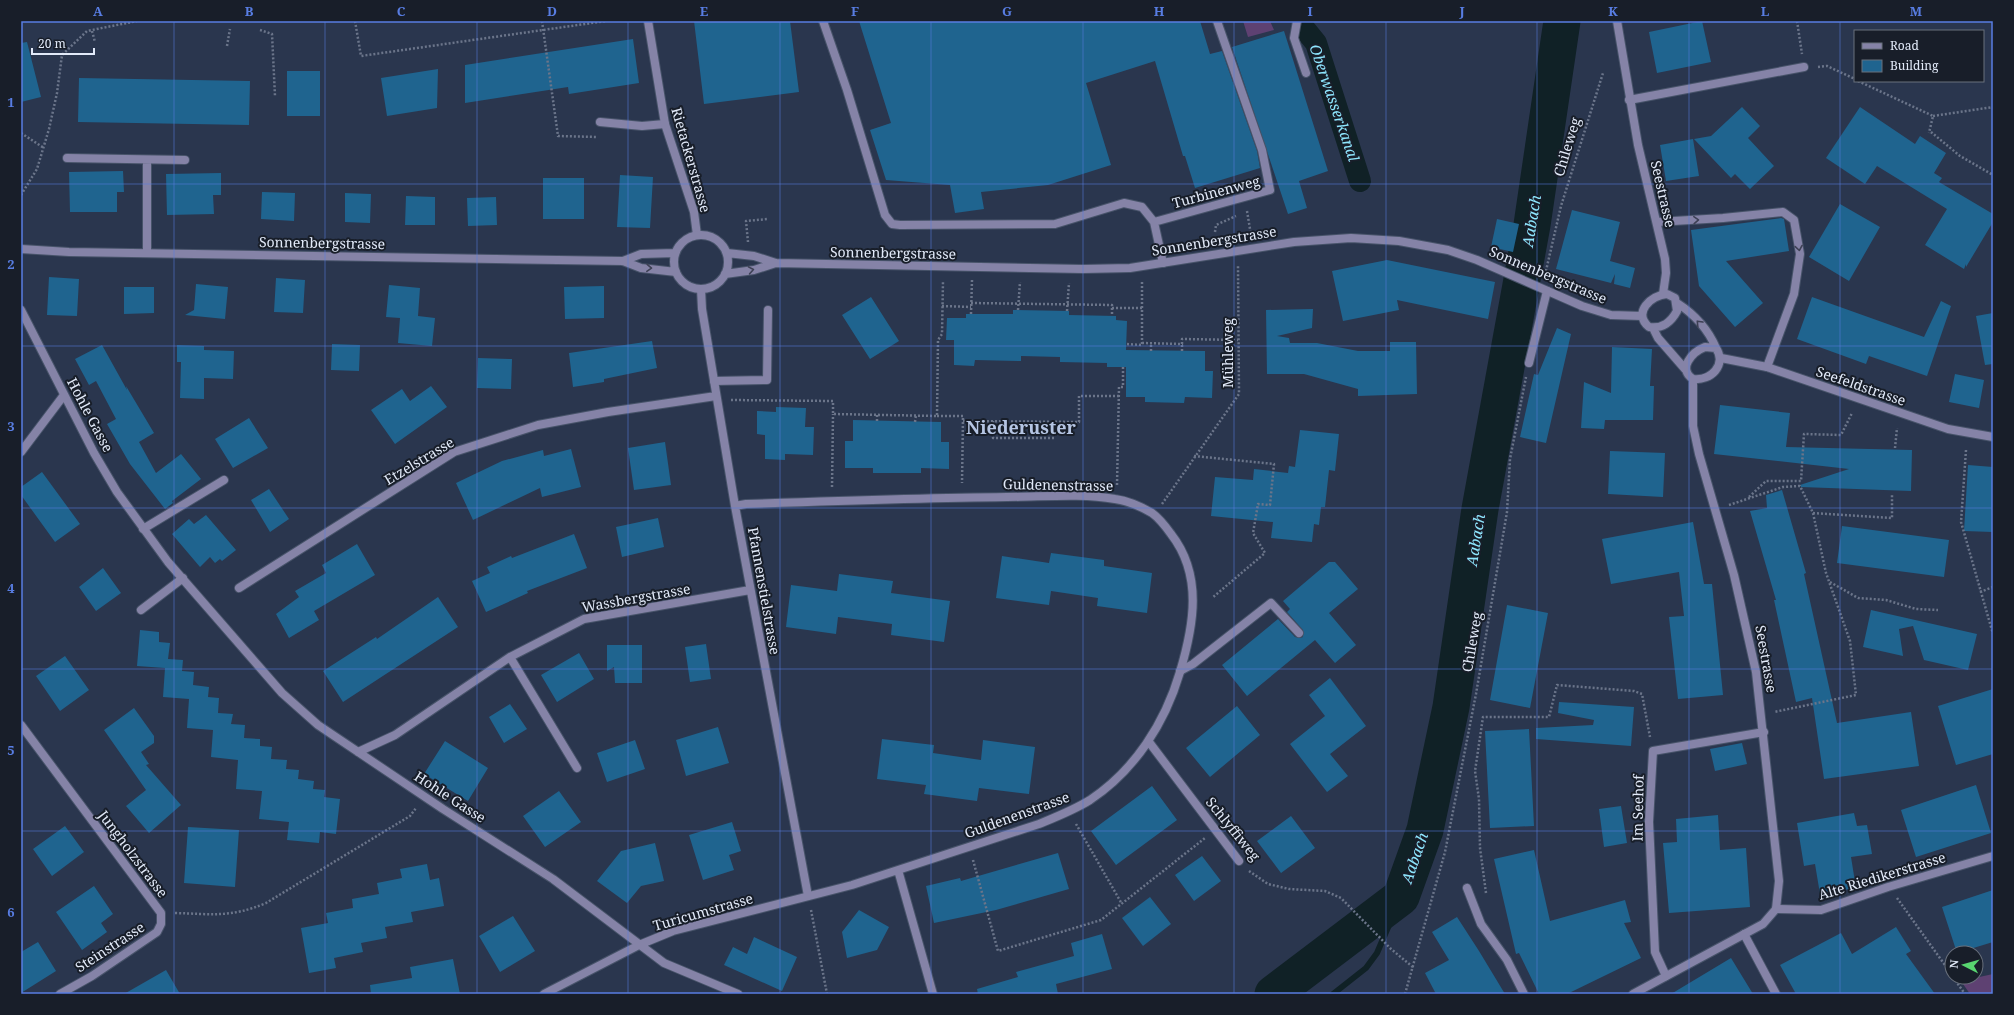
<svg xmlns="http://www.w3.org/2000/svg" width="2014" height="1015" font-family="'Noto Serif',serif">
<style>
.green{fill:#5e4172}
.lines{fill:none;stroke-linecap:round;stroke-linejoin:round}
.stream{stroke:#102126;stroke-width:6}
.canal{stroke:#102126;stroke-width:22}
.river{stroke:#102126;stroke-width:37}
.building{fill:#1f648f}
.service-casing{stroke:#475369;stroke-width:10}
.minor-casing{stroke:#475369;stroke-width:10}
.tertiary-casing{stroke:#475369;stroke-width:10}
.path{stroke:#6b758a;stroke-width:2.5;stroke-dasharray:2 2;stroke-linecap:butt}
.service{stroke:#8583a7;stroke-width:8}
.minor{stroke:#8583a7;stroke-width:8}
.tertiary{stroke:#8583a7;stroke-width:8}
.oneway{stroke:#3e4155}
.grid{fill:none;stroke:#587de2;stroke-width:1;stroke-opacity:0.55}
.labels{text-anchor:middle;stroke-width:4;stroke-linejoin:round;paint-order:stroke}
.street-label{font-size:14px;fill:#e2eaf9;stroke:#181e29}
.water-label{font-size:15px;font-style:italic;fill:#8ee6fe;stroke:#181e29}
.district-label{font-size:18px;font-weight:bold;fill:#b5c5e3;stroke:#181e29}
.neatline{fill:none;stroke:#587de2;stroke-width:1.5}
.grid-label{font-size:13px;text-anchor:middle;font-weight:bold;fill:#587de2}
</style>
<rect width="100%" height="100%" fill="#2a364e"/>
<path class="green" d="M1243,21H1270L1274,30L1248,37Z
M1993,974V994H1970L1961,981Z"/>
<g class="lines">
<path class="stream" d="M1333,994L1366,968L1377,953L1401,897"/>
<path class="canal" d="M1303,27L1316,43L1360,181"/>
<path class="river" d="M1273,994L1401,897L1425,830L1451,707L1480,509L1532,225L1562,21"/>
</g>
<path class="building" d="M694,21H790L799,92L704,104Z
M859,21H1200L1210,54L1222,51L1257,151L1260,168L1195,188L1185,156H1183L1155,61L1086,83L1111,165L1048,185L981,192L984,209L955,213L950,185L886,180L870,130L891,123Z
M1702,21L1711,62L1657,73L1649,32Z
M1284,31L1328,171L1299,181L1307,208L1288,214L1232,47Z
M633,39L639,83L569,94L568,87L465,103V65Z
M27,42L41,97L21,102V43Z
M438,69L437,108L387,116L381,78Z
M287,71H320V116H287Z
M79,78L250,81L249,125L78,122Z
M1742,107L1760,126L1748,138L1774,166L1750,189L1735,174L1731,178L1694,139L1711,136Z
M1860,107L1915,144L1920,136L1946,153L1934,173L1942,178L1939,182L1993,214V222L1966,267V264L1964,269L1925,245L1947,209L1877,166L1865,184L1826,158Z
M1693,139L1699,176L1666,181L1660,145Z
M123,171L124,192H117V212H70L69,172Z
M221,173V195H213L214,214L167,215L166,174Z
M620,175L653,177L650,228L617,227Z
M543,178H584V219H543Z
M262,192L295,193L294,221L261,219Z
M345,193L371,194L370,223L345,222Z
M406,196L435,197V225H405Z
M496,197L497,225L468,226L467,198Z
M1840,204L1880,227L1849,281L1809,257Z
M1572,210L1620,222L1610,261L1635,268L1630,288L1614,284L1615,274L1611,283L1556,269Z
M1781,218L1784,219L1789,251L1726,261L1763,303L1735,327L1699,286L1691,230Z
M1497,219L1519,224L1513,252L1491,247Z
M1387,260L1495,282L1488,319L1397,300L1399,310L1343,321L1332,271Z
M49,277L79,279L77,316L47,315Z
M276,278L305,280L303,313L274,312Z
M196,284L228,287L225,319L185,315L194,310Z
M389,285L420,288L418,316L435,318L432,346L398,343L400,318L386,317Z
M604,286V318L565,319L564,287Z
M124,287H154V313L124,314Z
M871,297L899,341L870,359L842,315Z
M1812,297L1924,337L1941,301L1951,306L1927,376L1869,356L1866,364L1797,339Z
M1313,309L1312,328L1277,336L1289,338L1290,343H1317L1358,351H1390V342H1416L1417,394L1358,396V389L1304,374H1267L1266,310Z
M1013,310L1069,311V315L1116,316V320L1127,321L1126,350L1205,351V371H1213L1212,398L1185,397L1184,403L1145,402V397H1126V367H1107V363L1060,362V357L1021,356V361L975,360L974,366L954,365V340H946L947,318H966V314H1013Z
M1993,313V364L1985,365L1976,316Z
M1557,328L1571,334L1546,443L1520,437L1534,374L1538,375Z
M652,341L657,368L604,379V382L573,387L569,353Z
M332,344L360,345L359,371L331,370Z
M102,345L127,390L126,386L154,433L139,442L156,473L181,454L201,479L172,501L173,503L165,509L130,464L107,424L116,419L96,381L89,385L75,359Z
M177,345L204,346V350L234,351L233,379L204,378V399L180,398L181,362H177Z
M1612,347L1652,349L1650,386H1654L1653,420H1605L1604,429L1581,428L1584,382L1611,393Z
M478,358L512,359L511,389L477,388Z
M1955,374L1984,380L1979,408L1949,402Z
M431,386L447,407L395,444L371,410L402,389L410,401Z
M1720,405L1790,413L1786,447L1912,450L1911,491L1801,487L1800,485L1849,469L1714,454Z
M776,407L806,408L805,427H814L813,455L785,454V460L765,459V435L757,434V411L776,412Z
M249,418L268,448L233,468L215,439Z
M853,420L941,422V442H949V469L921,468V473H873V468H845V441H853Z
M1300,430L1339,434L1335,471L1329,470L1325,507H1321L1319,525L1314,524L1312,542L1271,538L1273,522L1211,516L1215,477L1253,480L1254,469L1288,473L1289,466L1295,467Z
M665,442L671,485L634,490L628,448Z
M571,449L581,487L542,497L540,488L473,520L456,483L502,461L543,450L544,456Z
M1610,451L1665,453L1663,497L1608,494Z
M1968,465L1993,467V532L1964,531Z
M42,472L80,524L55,542L21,495V487Z
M269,489L289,519L270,532L251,500Z
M1782,490L1806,573L1804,574L1837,723L1911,712L1919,766L1824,779L1812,698L1796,702L1774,600H1776L1750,511L1767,508L1766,495Z
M206,515L236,550L222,561L220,559L215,563L210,557L200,567L172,534L189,519L194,524Z
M658,518L664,547L622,557L616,527Z
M1693,522L1704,584H1712L1723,695L1678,699L1669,617L1684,616L1679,572L1611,584L1602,539Z
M1842,526L1949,540L1944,577L1837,563Z
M574,534L587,568L527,591L528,593L486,612L472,581L490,573L487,567L511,556L512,558Z
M357,544L375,575L314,611L319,620L289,638L276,614L299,597L295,591L326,573L322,565Z
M1051,553L1104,560V566L1152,573L1147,613L1097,606L1098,598L1051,591L1049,605L996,598L1002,556L1049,563Z
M1329,562H1335L1358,589L1329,613L1356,645L1335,663L1315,640L1247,696L1222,665L1278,619L1295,637L1300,638L1303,637V630L1287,612L1290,609L1283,601Z
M103,568L121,593L96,611L79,587Z
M839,574L893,581L891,593L950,601L944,642L891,635L892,624L838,617L836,634L786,627L791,585L837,591Z
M438,597L458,627L343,702L323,671L376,637L377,639Z
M1507,605L1548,613L1530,708L1490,700Z
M1871,610L1977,634L1968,670L1924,660L1913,626L1899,629L1903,656L1863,647Z
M140,630L159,632V642L170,643L168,659L183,660L182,671L194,672L193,685L209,687L208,697L219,698L218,713L233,714L231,724L245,725L244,738L260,739V746L272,747L271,759L287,760L286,769L299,770L298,779L314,781L313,789L325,790L324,797L340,799L336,834L320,832L319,843L287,840L289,822L259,819L262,791L236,789L238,760L211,757L213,730L187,728L189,699L163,697L165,668L137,666Z
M706,644L711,679L690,682L685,647Z
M607,645H642V683H615L614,667L607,671Z
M579,653L594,679L557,702L541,675Z
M65,656L89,690L60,711L36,676Z
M1330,678L1366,726L1330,754L1348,776L1327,792L1290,744L1325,716L1309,695Z
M1993,689V754L1956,765L1938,706Z
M1559,702L1634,707L1631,746L1536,739V728L1593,725L1594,720L1558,713Z
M510,704L527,729L504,743L489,717Z
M1237,706L1260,735L1210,777L1186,748Z
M134,708L154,736V743L141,752L149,764L146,765L181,805L149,833L126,806L146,790L104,730Z
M718,727L729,763L686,776L676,740Z
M1529,729L1534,826L1490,828L1485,731Z
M882,739L934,745L933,753L981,760L983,740L1035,747L1029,794L979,788L977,801L924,794L926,785L877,779Z
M635,740L645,769L607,782L597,753Z
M445,741L488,768L468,801L424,774Z
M1742,743L1747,764L1715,771L1710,749Z
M1976,785L1991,833L1916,857L1901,810Z
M1152,786L1177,820L1116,865L1091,831Z
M559,791L581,822L545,847L523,816Z
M1621,806L1627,843L1604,847L1599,809Z
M1854,813L1857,826L1867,825L1872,854L1851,857L1856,888L1820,894L1815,864L1804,866L1797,823Z
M1718,815L1720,850L1746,848L1750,907L1669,913L1663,843L1677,842L1676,819Z
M1291,816L1315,848L1281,873L1257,841Z
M732,822L741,851L729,855L734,870L703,880L689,835Z
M65,826L84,852L52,876L33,849Z
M188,827L239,830L235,887L184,883Z
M655,843L664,881L641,886L627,903L597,881L621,851Z
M1534,850L1550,921L1625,900L1631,922L1624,923L1641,958L1567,994H1539L1519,953L1516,954L1494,859Z
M1058,853L1069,889L996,910L934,923L926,886L960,878L961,881Z
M1202,856L1221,881L1194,901L1175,875Z
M427,864L430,880L439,878L444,906L411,912L413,922L385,927L387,938L361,943L363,952L334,958L336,968L309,973L301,928L328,923L326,913L353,908L352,899L379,894L377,883L402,878L400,869Z
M94,886L113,914L101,923L107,932L82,950L56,912Z
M1993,890V942L1957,953L1942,907Z
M1150,897L1171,924L1143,946L1122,918Z
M859,910L889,927L877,950L847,958L842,932Z
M513,916L535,951L500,972L479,936Z
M1457,917L1479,951L1505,994H1436L1425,973L1449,960L1432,932Z
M1896,927L1911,951L1906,954L1935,994H1796L1780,965L1841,933L1852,954Z
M1102,934L1112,969L1056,984L1058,994H978L977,989L1018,977L1016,972L1074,956L1071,943Z
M754,937L797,957L782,991L724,965L733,947L747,954Z
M38,942L56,971L21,993V952Z
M1731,958L1753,994H1671Z
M453,959L460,994H371L370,985L412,978L410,967Z
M166,970L180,994H124Z"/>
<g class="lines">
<g class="service-casing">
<path id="service" d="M823,21L847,90L885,215L892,224L900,225L1055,224L1124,203L1142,207L1154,222L1163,263
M1297,21L1294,38L1306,73
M600,122L642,126L665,124
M67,158L185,160
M147,160V253
M1154,222L1270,190L1262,150L1217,21
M1657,222L1723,218L1783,212L1794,220L1800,254L1794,294L1767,367
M1529,363L1547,291
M714,381L767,380L768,310
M1180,671L1193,664L1271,603L1299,633
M1149,742L1239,861
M1467,888L1481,924L1507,960L1524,994
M1744,934L1776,994
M1666,976L1655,952L1649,822L1653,751L1764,732"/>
</g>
<g class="minor-casing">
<path id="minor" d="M648,21L665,124L694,212L697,235
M1629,100L1804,67
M701,289L702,309L735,506L808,896
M21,310L94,453L117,492L168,562L282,693L318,725L443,809L553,879L664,963L738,994
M21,452L64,395
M143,529L224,480
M239,588L454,452L538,425L608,412L716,396
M141,610L183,578
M510,657L577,768
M21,725L161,913V924L157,932L92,976L60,994
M358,752L395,735L510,657L584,619L750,590
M898,870L933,994
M1776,909L1821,910L1888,887L1993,856
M544,994L639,945L673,931L852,885L1039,824C1056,817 1074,810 1090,800C1135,770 1165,723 1180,672C1194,625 1203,575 1171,534C1166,527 1159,518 1152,513C1140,506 1129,501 1115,499C1080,493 1042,497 1007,497C920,498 833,501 746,504L735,506"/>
</g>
<g class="tertiary-casing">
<path id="tertiary" d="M1617,21L1638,145L1665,259L1666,273L1663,294
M674 262a27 27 0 1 1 54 0a27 27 0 1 1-54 0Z
M21,249L69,252L623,261L641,268L676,272
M727,253L754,256L776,263L1083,269L1130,268L1294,242L1351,238L1399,241L1448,250L1477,260L1582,306L1611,315L1642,316
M623,261L641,254L675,253
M725,274L754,270L776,263
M1667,294L1675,298L1677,311C1671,322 1663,329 1649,327C1632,313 1651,295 1667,294Z
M1677,303C1694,314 1708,329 1716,348
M1653,328L1658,338L1685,369
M1705,347L1716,348C1727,365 1711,381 1693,379C1677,369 1692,352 1705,347Z
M1721,358L1767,367L1948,429L1993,437
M1633,994L1763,924L1776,909L1779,881L1756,672L1734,575L1699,454L1693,426V379"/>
</g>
<path class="path" d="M355,21L361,56L606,21
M542,21L558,136L597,137
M1797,21L1802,54
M260,30L272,34L275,96
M92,31L95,42
M227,46L230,29
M1818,67L1827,66L1855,79
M1858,81L1933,116L1929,133
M1933,116L1993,107
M1931,132L1960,156L1993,175
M21,133L44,148
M21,195L37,169L49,129L57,93L62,55L87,31L137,21
M1247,211L1251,235
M1215,232L1216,225L1236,216
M748,242L746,221L768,219
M1545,275L1561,206L1603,73
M971,303L1112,305V316
M942,306L971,307
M1112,308H1142
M1018,310L1020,282
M1067,311L1069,283
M971,314L972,280
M1142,343L1182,344V339L1238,340
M1127,344L1142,345V281
M1151,351V344
M1182,351V344
M731,400L833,401V414L937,416L938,340L942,334L943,281
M937,416H963L962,483
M877,421V415
M963,421L1079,422V396H1119
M993,421V438H1054V422
M915,422L916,415
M1895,448L1897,428
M1966,450L1961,522L1993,634
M1194,456L1274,464L1270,505L1258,504L1253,533L1265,553L1212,598
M1117,485L1119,387H1123V367
M832,487L833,414
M1749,497L1766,481H1801L1804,434L1841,435L1852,413
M1162,504L1239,394L1238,266
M1729,505L1783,487L1800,486L1813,513L1826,573L1850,641L1856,695L1774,712
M1813,513L1892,518V494
M1830,582L1858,598L1886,600L1916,609L1938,610
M1980,592L1993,587
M1076,824L1122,904
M973,860L998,951L1101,920L1205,838
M1249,871L1268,884L1289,889L1325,891L1341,898L1391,949L1414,968
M1486,893L1480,848L1479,799L1475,771L1483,717H1549L1557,685L1634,691L1642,694L1650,737
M1897,898L1952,975
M811,910L827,994
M175,913C211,914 231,918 266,903L410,816L416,808
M1953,977L1965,994
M1405,994L1445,852L1476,694L1507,512L1510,459L1526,377"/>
<use href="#service" class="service"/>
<use href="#minor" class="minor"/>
<use href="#tertiary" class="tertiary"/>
</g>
<defs><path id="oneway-chevron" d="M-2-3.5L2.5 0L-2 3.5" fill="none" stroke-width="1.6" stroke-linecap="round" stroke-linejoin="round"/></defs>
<g class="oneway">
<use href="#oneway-chevron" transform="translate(1696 220) rotate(-3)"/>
<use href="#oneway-chevron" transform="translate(1799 248) rotate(81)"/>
<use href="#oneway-chevron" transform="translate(649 268) rotate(3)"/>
<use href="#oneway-chevron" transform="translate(751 270) rotate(-10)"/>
<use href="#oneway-chevron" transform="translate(1699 323) rotate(-133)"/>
</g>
<path class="grid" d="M174,21V994M325,21V994M477,21V994M628,21V994M780,21V994M931,21V994M1083,21V994M1234,21V994M1386,21V994M1537,21V994M1689,21V994M1840,21V994M21,184H1993M21,346H1993M21,508H1993M21,669H1993M21,831H1993"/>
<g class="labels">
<g class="street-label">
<text transform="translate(1567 147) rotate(-73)" y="5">Chileweg</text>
<text transform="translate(691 160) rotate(74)" y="5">Rietackerstrasse</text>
<text transform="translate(1216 192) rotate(-15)" y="5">Turbinenweg</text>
<text transform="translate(1663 194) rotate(77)" y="5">Seestrasse</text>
<text transform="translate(1214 241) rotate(-9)" y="5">Sonnenbergstrasse</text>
<text transform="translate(322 243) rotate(1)" y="5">Sonnenbergstrasse</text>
<text transform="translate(893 253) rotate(1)" y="5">Sonnenbergstrasse</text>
<text transform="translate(1548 275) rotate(23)" y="5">Sonnenbergstrasse</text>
<text transform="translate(1228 353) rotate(-90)" y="5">Mühleweg</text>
<text transform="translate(1861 386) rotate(19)" y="5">Seefeldstrasse</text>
<text transform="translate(90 415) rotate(62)" y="5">Hohle Gasse</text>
<text transform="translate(419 461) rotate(-31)" y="5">Etzelstrasse</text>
<text transform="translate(1058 485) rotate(1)" y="5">Guldenenstrasse</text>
<text transform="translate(764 591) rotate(80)" y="5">Pfannenstielstrasse</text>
<text transform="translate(636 598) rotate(-10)" y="5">Wassbergstrasse</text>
<text transform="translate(1472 642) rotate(-80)" y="5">Chileweg</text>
<text transform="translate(1766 659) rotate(80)" y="5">Seestrasse</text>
<text transform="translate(450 797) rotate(33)" y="5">Hohle Gasse</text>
<text transform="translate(1638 808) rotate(-89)" y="5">Im Seehof</text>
<text transform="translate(1017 815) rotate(-20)" y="5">Guldenenstrasse</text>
<text transform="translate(1233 829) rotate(51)" y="5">Schlyffiweg</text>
<text transform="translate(133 854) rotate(53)" y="5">Jungholzstrasse</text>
<text transform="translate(1882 876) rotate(-17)" y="5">Alte Riedikerstrasse</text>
<text transform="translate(703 912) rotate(-16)" y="5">Turicumstrasse</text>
<text transform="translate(110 947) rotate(-33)" y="5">Steinstrasse</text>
</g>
<g class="water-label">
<text transform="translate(1334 103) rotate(71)" y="5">Oberwasserkanal</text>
<text transform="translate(1532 221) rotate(-81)" y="5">Aabach</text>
<text transform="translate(1476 540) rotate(-81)" y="5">Aabach</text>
<text transform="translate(1415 858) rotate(-71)" y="5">Aabach</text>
</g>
<g class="district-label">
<text x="1021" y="434">Niederuster</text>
</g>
</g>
<rect width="2014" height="1015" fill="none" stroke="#181e29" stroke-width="44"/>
<rect x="1854" y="30" width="130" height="52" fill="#181e29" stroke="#69707c"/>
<rect x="1862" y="43" width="20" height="6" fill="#8583a7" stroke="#69707c"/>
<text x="1890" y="50" font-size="12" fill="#e2eaf9">Road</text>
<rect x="1862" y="60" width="20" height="12" fill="#1f648f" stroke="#69707c"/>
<text x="1890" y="70" font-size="12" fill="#e2eaf9">Building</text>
<g transform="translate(1964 965) rotate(276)"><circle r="19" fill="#181e29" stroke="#69707c"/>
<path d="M0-3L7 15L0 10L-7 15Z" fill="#58d570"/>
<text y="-6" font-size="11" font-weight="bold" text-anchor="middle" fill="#e2eaf9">N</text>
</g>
<path d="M32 48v6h62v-6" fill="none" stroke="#e2eaf9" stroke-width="2"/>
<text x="38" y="48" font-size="12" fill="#e2eaf9" stroke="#181e29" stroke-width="3" paint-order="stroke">20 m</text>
<rect x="22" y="22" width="1970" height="971" class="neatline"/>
<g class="grid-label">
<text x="98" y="16">A</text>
<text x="249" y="16">B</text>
<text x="401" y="16">C</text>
<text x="552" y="16">D</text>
<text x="704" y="16">E</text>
<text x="855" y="16">F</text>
<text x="1007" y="16">G</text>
<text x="1159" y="16">H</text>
<text x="1310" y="16">I</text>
<text x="1462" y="16">J</text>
<text x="1613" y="16">K</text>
<text x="1765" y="16">L</text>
<text x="1916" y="16">M</text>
<text x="11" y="107">1</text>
<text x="11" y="269">2</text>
<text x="11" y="431">3</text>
<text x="11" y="593">4</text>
<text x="11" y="755">5</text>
<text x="11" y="917">6</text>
</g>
</svg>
